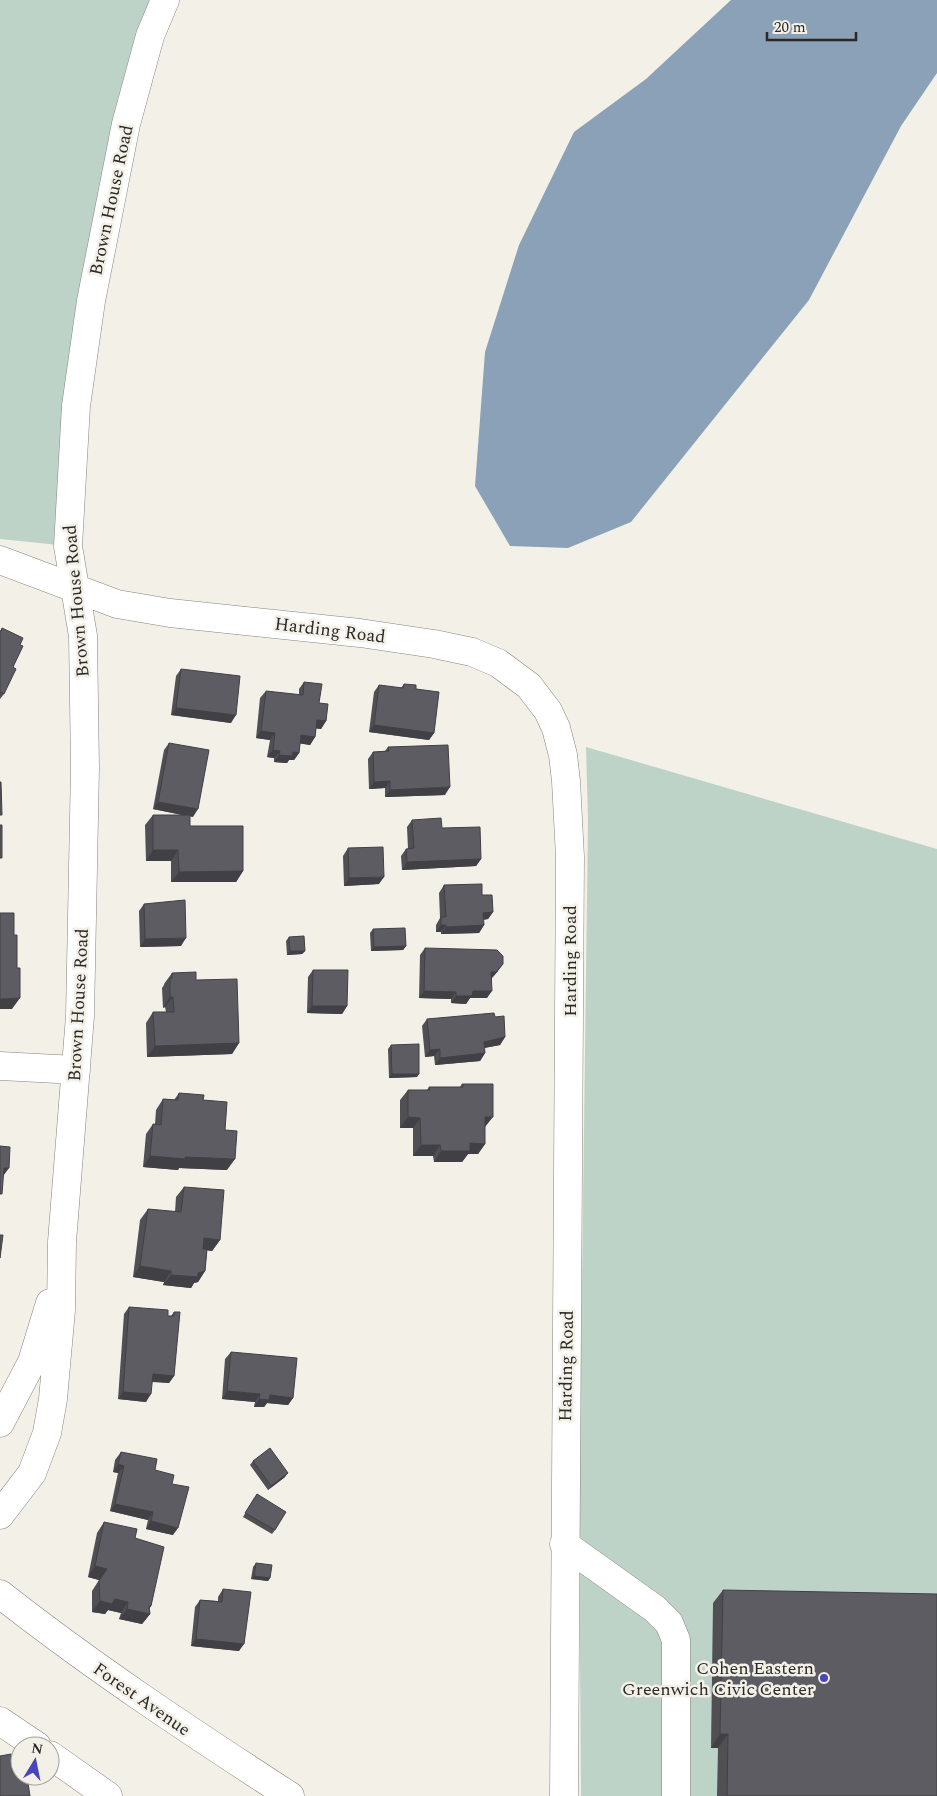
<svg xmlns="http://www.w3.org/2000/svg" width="937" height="1796" font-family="Spectral,serif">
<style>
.green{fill:#bdd3c7}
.water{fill:#8ba1b8}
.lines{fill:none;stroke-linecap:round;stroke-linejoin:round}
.minor-casing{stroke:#87847d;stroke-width:29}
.minor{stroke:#fff;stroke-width:28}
.wall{fill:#4f4f54}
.shaded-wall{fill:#404045}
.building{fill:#5c5c62;stroke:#404045}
.poi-dot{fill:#4846bc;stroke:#f3f0e8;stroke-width:2}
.labels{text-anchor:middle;stroke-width:5;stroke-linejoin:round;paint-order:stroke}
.street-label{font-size:18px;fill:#2a2926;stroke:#f3f0e8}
.poi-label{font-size:18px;fill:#2a2926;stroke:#f3f0e8;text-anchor:end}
</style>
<rect width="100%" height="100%" fill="#f3f0e8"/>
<path class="green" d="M0,0H166L135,87L68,546L0,539Z
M586,747L937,849V1796H581L579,1515L588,820Z"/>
<path class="water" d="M731,0H937V73L901,126L809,300L631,522L568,548L510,546L475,486L485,352L519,245L574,132L646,79Z"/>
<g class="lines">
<g class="minor-casing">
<path id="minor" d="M0,560L117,604L170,613L360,633L434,644L472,652L498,663L529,686L548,711L556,728L563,755L566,781L570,857L564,1796
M0,1066L76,1070
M0,1423L32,1362L50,1303
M0,1515L32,1473L47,1433L53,1399L61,1310L62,1242L80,1016L85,768L83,636L68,546L76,406L91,301L126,124L150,36L165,0
M564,1544L655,1609L669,1623L676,1640V1796
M0,1594C93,1667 191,1732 290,1796
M0,1721L37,1746
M50,1755L108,1796"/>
</g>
<use href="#minor" class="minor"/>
</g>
<path class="wall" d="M2,628L20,645L4,694L0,699V631Z
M181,669L231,723L171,715L176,676Z
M304,682L319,703L326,721L321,729L316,728L315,737L310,745L300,743L299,753L294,760H289L287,763L274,762V758L267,757L270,740L256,738L260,698L266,691L299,695V689Z
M404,684L416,689L434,733L429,740L369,732L374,692L379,685L401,688Z
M169,743L193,817L190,816V826L243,871L236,882H171V861H146L145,825L153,815H182L153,809L164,750Z
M388,747L445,795L385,797V788L369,789L368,759L373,752L385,751Z
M412,820L481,859L476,866L402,870L401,856L406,849H408L407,827Z
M348,848L379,884L344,886L343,856Z
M444,885L482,895L493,912L488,919L483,920L484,925L479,933L441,934V932H436V925L440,918L439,893Z
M144,904L181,946L140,947L139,911Z
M373,929L406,946L403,950L371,951L370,933Z
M289,937L305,951L302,954L287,955L286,941Z
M425,948L498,971L492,978L487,998H470L466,1004L451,1003V999L419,998L420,955Z
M313,970L347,1006L342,1014L307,1013L308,977Z
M172,973L196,980L239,1043L232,1054L147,1057L146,1023L153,1012H166L165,1007L163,1008L162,988L164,985V984Z
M495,1017L505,1037L500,1045L484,1048L485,1053L480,1061L435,1065L434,1056L425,1057L422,1026L427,1019Z
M391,1045L417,1077L389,1078L388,1049Z
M462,1084L485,1127V1144L478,1154H468L462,1162H434L433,1156H413V1128H400V1100L408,1090H427L429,1087H460Z
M179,1093L203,1100L225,1130L227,1170L179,1168L178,1170L143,1167L146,1134L153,1124H155L156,1110L163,1099L174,1100Z
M184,1187L220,1240L212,1251L207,1250L205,1271L198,1282L194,1283L191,1288L163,1285L164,1282L133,1277L140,1220L148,1209L175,1212L176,1197Z
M129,1307L168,1316H171L174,1312V1376L169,1383L152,1382L146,1402L118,1399L124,1314Z
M231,1352L293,1398L288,1405L267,1403L264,1407H254L255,1402L222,1399L225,1359Z
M121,1452L155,1470L172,1484L173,1535L146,1529L148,1520L110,1511L118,1473L113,1472L115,1460Z
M253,1461L285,1477L268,1490L250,1465Z
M254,1498L275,1530L272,1534L243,1517Z
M104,1522L135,1538L149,1609L150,1614L142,1624L119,1619L121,1613L108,1610L105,1614L92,1612V1591L99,1580L88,1577L97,1533Z
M256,1563L270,1578L268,1581L251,1579L253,1567Z
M223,1589L239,1651L191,1646L195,1607L200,1600L218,1601V1597Z
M723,1590L937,1796H717L718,1748H711L713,1603Z"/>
<path class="shaded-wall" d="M176,708L236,715L231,723L171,715Z
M317,720L326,721L321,729L312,728Z
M374,725L434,733L429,740L369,732Z
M261,731L275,733L270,740L256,738Z
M301,735L315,737L310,745L296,743Z
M273,750L280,751L274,758L267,757Z
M293,752L299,753L294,760H289L287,763L274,762L279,755Z
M390,781L385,788L369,789L374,782Z
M450,787L445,795L385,797L390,790Z
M158,802L198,809L193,817L153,809Z
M153,850H178L171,861H146Z
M481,859L476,866L402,870L407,862Z
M243,871L236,882H171L179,872Z
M384,877L379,884L344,886L349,878Z
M493,912L488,919L478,920L483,913Z
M441,925H446L441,932H436Z
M484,925L479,933L441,934L446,927Z
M186,938L181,946L140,947L145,939Z
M406,946L403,950L371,951L374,947Z
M290,951H305L302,954L287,955Z
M503,964L498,971L491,979V972Z
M424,991L456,992L451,999L419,998Z
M473,991H492L487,998H470L466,1004L451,1003L456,996Z
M170,997H173L165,1007L163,1008Z
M20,998L12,1009H0V999Z
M312,1006H347L342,1014L307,1013Z
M505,1037L500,1045L479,1049L484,1042Z
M239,1043L232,1054L147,1057L155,1046Z
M440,1049L434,1056L425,1057L430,1050Z
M485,1053L480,1061L435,1065L440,1058Z
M392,1074H419L417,1077L389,1078Z
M408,1117L420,1118L413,1128H400Z
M485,1117H493L485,1127L477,1128Z
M470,1143L485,1144L478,1154H468L462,1162H434L441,1151Z
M421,1145H440L433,1156H413Z
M150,1156L185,1157L235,1159L227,1170L179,1168L178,1170L143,1167Z
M4,1168H9L1,1179Z
M204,1238L220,1240L212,1251L197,1249Z
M140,1266L171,1271L164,1282L133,1277Z
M205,1271L198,1282L194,1283L191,1288L163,1285L171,1275L198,1273Z
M153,1374L174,1376L169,1383L148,1381Z
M227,1391L260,1394L255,1402L222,1399Z
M123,1392L151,1394L146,1402L118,1399Z
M270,1395L293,1398L288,1405L267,1403L264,1407H254L259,1399Z
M118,1464L124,1466L118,1473L113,1472Z
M288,1473L285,1477L268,1490L271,1486Z
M115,1504L153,1512L148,1520L110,1511Z
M151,1521L178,1528L173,1535L146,1529Z
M95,1566L107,1569L99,1580L88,1577Z
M254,1576L270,1578L268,1581L251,1579Z
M115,1599L128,1602L121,1613L108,1610L105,1614L92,1612L100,1601Z
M149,1606H151L147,1613L150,1614L142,1624L119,1619L127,1609Z
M196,1639L244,1644L239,1651L191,1646Z
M720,1734H728L718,1748H711Z"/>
<path class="building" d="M2,628L23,638L20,645L23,646L13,667L16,669L4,694L1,692L0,693V631H1Z
M181,669L240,676L236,715L176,708Z
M304,682L322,684L319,703L328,704L326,721L317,720L315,737L301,735L299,753L293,752L292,756L279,755L280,751L273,750L275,733L261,731L266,691L303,695Z
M404,684L416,685V689L439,692L434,733L374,725L379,685L403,688Z
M169,743L209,750L198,809L158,802Z
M448,745L450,787L390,790V781L374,782L373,752L389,751L388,747Z
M0,782H1L2,815H0Z
M153,815H190V826H243V871L179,872L178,850H153Z
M441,818L442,828L480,827L481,859L407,862L406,849L414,848L412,820Z
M0,825H2V858H0Z
M383,847L384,877L349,878L348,848Z
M482,884V895H492L493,912L483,913L484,925L446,927V925H441V917H446L444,885Z
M185,900L186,938L145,939L144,904Z
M0,913H14V935H17V968H20V998L0,999Z
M405,928L406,946L374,947L373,929Z
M304,936L305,951H290L289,937Z
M425,948L497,950L503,956V964L496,972H491L492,991H473L472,996H456V992L424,991Z
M313,970H348L347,1006H312Z
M196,972V980L237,979L239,1043L155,1046L153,1012H174L173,997H170V978H172V973Z
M494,1013L495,1017L504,1016L505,1037L484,1042L485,1053L440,1058V1049L430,1050L427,1019Z
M419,1044V1074H392L391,1045Z
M462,1084H493V1117H485V1144L470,1143V1151H441L440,1145H421L420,1118L408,1117V1090H430L429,1087H463Z
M179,1093L204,1095L203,1100L227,1102L225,1130L237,1131L235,1159L185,1157V1159L150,1156L153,1124L161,1125L163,1099L178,1100Z
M0,1146L10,1147L9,1168H4L2,1194H0Z
M184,1187L224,1190L220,1240L204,1238L203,1249H207L205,1271L198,1273V1277L171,1275V1271L140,1266L148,1209L181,1212Z
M0,1235H3L0,1258Z
M129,1307L168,1310V1316H174V1312H180L174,1376L153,1374L151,1394L123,1392Z
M231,1352L297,1358L293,1398L270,1395L269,1400L259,1399L260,1394L227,1391Z
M270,1448L288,1473L271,1486L253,1461Z
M121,1452L157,1459L155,1470L174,1475L172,1484L189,1487L178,1528L151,1521L153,1512L115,1504L124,1466L118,1464Z
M257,1494L286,1512L275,1530L245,1513Z
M104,1522L137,1529L135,1538L164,1547L151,1606H149L150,1614L127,1609L128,1602L115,1599L112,1604L100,1601L99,1581L107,1569L95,1566Z
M256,1563L272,1565L270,1578L254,1576Z
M223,1589L251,1592L244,1644L196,1639L200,1600L222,1602Z
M723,1590L937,1594V1796H727L728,1734H720Z
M11,1754L12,1760H10L13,1773L20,1772V1776H27L30,1796H0V1756Z"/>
<circle class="poi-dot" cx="824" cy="1678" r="5"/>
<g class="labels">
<g class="street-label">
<text transform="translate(111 200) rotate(-78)" y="6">Brown House Road</text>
<text transform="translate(76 601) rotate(-95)" y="6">Brown House Road</text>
<text transform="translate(330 630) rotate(7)" y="6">Harding Road</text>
<text transform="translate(570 961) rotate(-90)" y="6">Harding Road</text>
<text transform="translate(78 1005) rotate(-87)" y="6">Brown House Road</text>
<text transform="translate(566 1366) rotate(-89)" y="6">Harding Road</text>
<text transform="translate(142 1699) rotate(35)" y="6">Forest Avenue</text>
</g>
<g class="poi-label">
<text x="814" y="1674">Cohen Eastern<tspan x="814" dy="21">Greenwich Civic Center</tspan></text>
</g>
</g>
<g transform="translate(35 1761) rotate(10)"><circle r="24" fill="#f3f0e8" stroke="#a3a09a"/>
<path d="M0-4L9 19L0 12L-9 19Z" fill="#4846bc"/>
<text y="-8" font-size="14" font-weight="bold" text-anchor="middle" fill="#2a2926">N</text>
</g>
<path d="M767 32v8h89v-8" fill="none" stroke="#2a2926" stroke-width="2.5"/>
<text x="774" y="32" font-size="15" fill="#2a2926" stroke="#f3f0e8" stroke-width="4" paint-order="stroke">20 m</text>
</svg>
